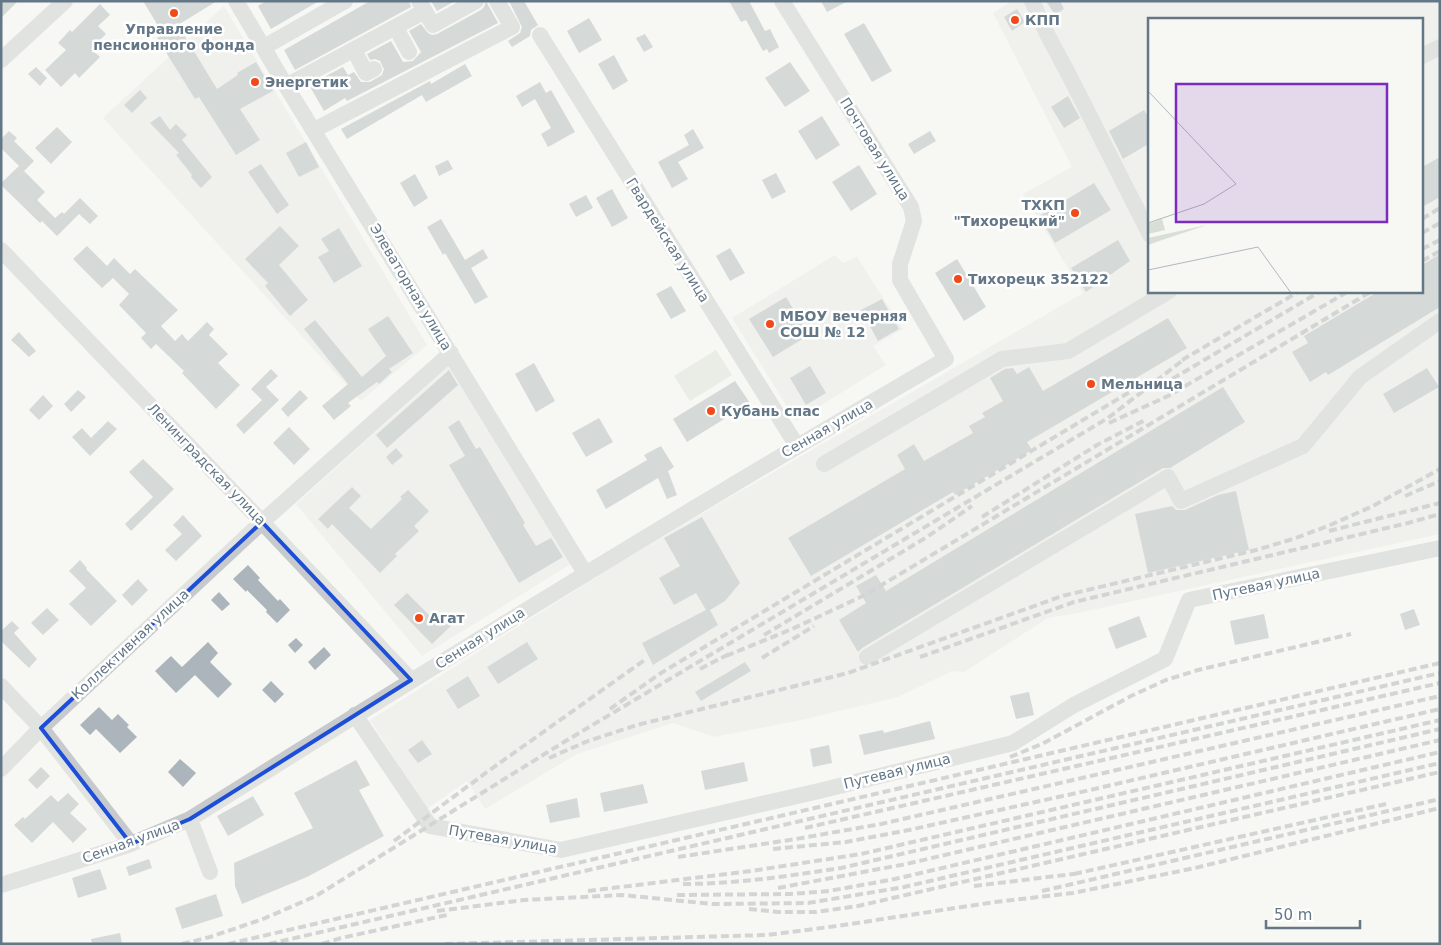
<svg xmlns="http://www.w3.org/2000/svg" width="1441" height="945" font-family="'DejaVu Sans',sans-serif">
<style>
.built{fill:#e7e8e6;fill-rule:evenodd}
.green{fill:#d8dfd4}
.building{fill:#acb5bb}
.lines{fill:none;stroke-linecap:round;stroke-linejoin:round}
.minor{stroke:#c6cacd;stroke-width:16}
.rail{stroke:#a6acb2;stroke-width:4;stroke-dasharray:8 4;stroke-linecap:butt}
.marked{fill:none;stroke:#1d4ed8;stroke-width:4;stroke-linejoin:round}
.poi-dot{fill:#f14918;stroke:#fff;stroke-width:2}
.labels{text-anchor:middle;stroke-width:5;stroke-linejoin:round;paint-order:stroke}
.poi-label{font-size:14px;font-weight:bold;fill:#637787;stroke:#fff;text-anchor:start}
.street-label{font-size:14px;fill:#637787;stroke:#fff}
.inset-road{fill:none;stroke:#afb8be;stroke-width:1}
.view{fill:#7b2cbf;fill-opacity:0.15;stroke:#7b2cbf;stroke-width:2.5}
.inset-edge{fill:none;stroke:#637787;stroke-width:2.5}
</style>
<rect width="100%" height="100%" fill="#f7f7f3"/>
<path class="built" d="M1012,1H1440V534L1078,613L1048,618L964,672L952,671L898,697L797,721L714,737L673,723L577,754L485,809L467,781L427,809L370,720L619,563L722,502L1083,293L1023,194L1072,167L993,13ZM1150,19H1422V291H1150Z
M224,6L427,345L361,401L103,118Z
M835,255L843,263L857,257L903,329L873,346L886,365L796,421L732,318Z
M452,363L571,564L422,656L296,504Z"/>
<path class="green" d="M716,350L732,375L690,401L674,376Z"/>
<path class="building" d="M1,1H18L1,18Z
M143,1H217L178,25L217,89L238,75L237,73L256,62L273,91L240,109L260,140L236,155L199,97L195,99L157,38L163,34Z
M266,1H319L271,29L258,6Z
M370,1H409L411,7L295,70L284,50Z
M431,1H455L437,11Z
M486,1L498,23L347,101L345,98L324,111L309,85L343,67L348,75L354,72L361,82H370L382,75L384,69L380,61L375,59L370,60L367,54L391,41L403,62L413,61L421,52L409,31L421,24L428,33L432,35L437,34L481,10L484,7Z
M509,1H524L538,25L531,30L530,36L512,47L508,41L520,33L522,27Z
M729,1H749L765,31L770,29L779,47L769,53L767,49L763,51L746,20L741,22Z
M821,1H848L827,12Z
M1046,1H1060L1064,9L1055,15Z
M100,4L110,15L98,26L106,34L91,49L100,57L79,78L75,73L61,87L45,70L66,50L58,43L70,30L72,32Z
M1017,9L1025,22L1012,31L1004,17Z
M589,18L602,40L579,53L567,31Z
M864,23L892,71L872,82L844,34Z
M645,34L653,47L644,52L636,38Z
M614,55L628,81L613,90L598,64Z
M790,62L810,91L785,107L765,78Z
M465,64L472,76L426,102L422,95L347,139L341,129L430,81L431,84Z
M36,67L47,78L40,86L28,74Z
M540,82L546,93L551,90L575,132L548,147L541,134L551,128L535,99L522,107L516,96Z
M140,90L147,98L132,113L124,105Z
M1068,96L1080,118L1064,128L1051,107Z
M1144,110L1150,120V143L1123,159L1109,131Z
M160,116L170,130L176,124L187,135L182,140L212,177L201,188L191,177L192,175L176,155L179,153L150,123Z
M822,116L840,145L816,160L798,131Z
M57,127L72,142L51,164L35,148Z
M693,129L704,148L678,162L688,179L672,188L658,162L689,145L684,135Z
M9,131L17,138L14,141L34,161L24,171L45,192L37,200L55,218L62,212L64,214L80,198L98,216L90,224L79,214L57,236L42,221L40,223L1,185V183L19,166L1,148V139Z
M930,131L936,141L914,154L908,144Z
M306,142L319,167L299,177L286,153Z
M1440,157V197L1422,207V167Z
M448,160L453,169L439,176L435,166Z
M261,164L289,205L277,214L248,172Z
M859,165L877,194L851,211L832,182Z
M776,173L786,192L772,199L762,180Z
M415,174L428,198L414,207L400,183Z
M1094,183L1111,210L1055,243L1039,216Z
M612,189L628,218L612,227L596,198Z
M586,195L593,208L576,217L569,204Z
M441,219L465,260L483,249L488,258L471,268L488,297L475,304L445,253L443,255L427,227Z
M280,226L299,246L279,265L308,300L290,316L265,286L268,283L245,259Z
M339,228L362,266L334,283L318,257L329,251L321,239Z
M1118,240L1130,261L1086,292L1071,268Z
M87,246L107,266L114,258L130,274L135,269L178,310L161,326L175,341L182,334L188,341L207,322L214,329L209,335L228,354L218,363L240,385L216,409L182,373L184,371L156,344L151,349L141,338L146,333L119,305L129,294L113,278L102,288L73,259Z
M730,248L745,273L730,281L716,256Z
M1440,254V307L1328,375L1326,372L1310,382L1292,352L1308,343L1304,336L1379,291H1422V265Z
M957,259L986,307L964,321L935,273Z
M671,286L686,311L671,319L656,294Z
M786,297L809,335L773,357L749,319Z
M882,299L899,329L878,341L861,310Z
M388,316L413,353L389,369L392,372L379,384L377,382L348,403L351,406L334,420L322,406L348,384L304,329L315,320L362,377L386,356L368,329Z
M1168,318L1187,348L1027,442L1032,450L955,495L953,492L811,576L788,538L905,469L897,455L914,444L924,461L973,433L969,426L985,417L982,413L1003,401L990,378L1005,369L1013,368L1017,374L1029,367L1043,391Z
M19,332L36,351L29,357L11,340Z
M534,363L555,401L536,412L515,374Z
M810,366L826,393L806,405L790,378Z
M1427,368L1439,387L1394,413L1383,394Z
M271,369L278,376L266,387L279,400L244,434L236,425L262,400L251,389Z
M449,370L458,385L387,448L376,435Z
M735,381L750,403L687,442L673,419Z
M1223,387L1245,422L1170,468H1163L862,648L858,652L839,620L866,603L856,586L876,575L886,591Z
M78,390L86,397L71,412L64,404Z
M300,390L308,398L288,417L281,409Z
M43,395L53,406L39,420L29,410Z
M599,418L613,442L586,457L572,433Z
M459,420L476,449L480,447L525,523L523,525L536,546L551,538L563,557L519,583L449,465L465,456L448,427Z
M108,421L117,429L90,456L72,437L82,428L91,438Z
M289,427L310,449L294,465L273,443Z
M661,446L674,467L668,471L677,495L667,499L658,478L606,509L596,490L647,460L644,455Z
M396,448L403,456L392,465L386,457Z
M143,459L174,489L131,531L125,524L153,497L129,472Z
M352,487L361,496L349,508L371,529L402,499L400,497L408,490L429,511L414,526L419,531L395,554L397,556L380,573L332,524L328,529L318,519Z
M1236,491L1249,550L1148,573L1135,514L1172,506L1176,510H1185L1218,495Z
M183,515L202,536L176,561L165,550L182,534L173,525Z
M702,517L740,583L725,601L710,610L718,625L653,665L642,643L706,610L696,593L674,605L659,578L680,566L664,538Z
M80,560L87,568L86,569L117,601L91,626L69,604L86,588L69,571Z
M248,565L260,578L258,580L278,601L280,599L290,610L277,623L266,612L267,610L247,590L246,592L233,579Z
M138,579L148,590L132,606L122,595Z
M219,592L230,604L222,611L211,600Z
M407,593L436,622L445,614L454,623L432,644L394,605Z
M47,608L59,620L43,635L31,623Z
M1414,609L1420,625L1405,630L1400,614Z
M1264,614L1269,638L1235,645L1230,621Z
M1139,616L1147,637L1116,649L1108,628Z
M12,621L19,628L14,633L37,659L29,668L1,641V631Z
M296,638L303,645L295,653L288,645Z
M208,642L218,653L210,662L232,684L218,698L195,675L176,693L155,671L171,656L182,667Z
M527,642L538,659L498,684L487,667Z
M324,647L331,655L315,670L308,662Z
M745,662L751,671L701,701L695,692Z
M468,676L480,696L458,709L446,690Z
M271,681L284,694L275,703L262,690Z
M1029,692L1034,715L1016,719L1010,696Z
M99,707L112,720L118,714L129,725L127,727L137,737L120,753L96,729L90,735L80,725Z
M930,721L935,739L864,755L859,735L883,730L884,733Z
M422,740L432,754L418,763L408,750Z
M829,745L832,763L813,767L810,749Z
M180,759L196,773L183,787L168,772Z
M356,760L370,785L359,790L384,836L307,877L242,904L235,886L234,863L313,828L294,793Z
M744,762L748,781L705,790L701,771Z
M41,767L50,776L37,789L28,780Z
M643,784L648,803L604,812L600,793Z
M68,793L79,804L70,813L87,829L73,843L53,822L32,843L14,825L23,817L25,819L51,795L58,802Z
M253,796L264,815L228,836L217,816Z
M577,798L580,817L550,823L546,805Z
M149,859L152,868L129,876L126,867Z
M100,869L107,889L78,898L72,878Z
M216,894L223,916L182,929L175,908Z
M120,933L122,944H92L91,939Z"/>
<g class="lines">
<path class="minor" d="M236,1L286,86L585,573
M419,1L433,25L476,1
M1032,1L1047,34L1070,77L1150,235
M396,28L409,52
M540,35L797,446
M264,47L345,1
M354,50L366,73L374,69
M1422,56L1440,47
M1,60L65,1
M286,86L425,11
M314,130L512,27L497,1
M1,250L262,522L411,680
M824,464L1002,359L1068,351L1169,291
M867,657L1168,477L1181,501L1303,446L1360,377L1440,321
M1,686L41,728L131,844
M355,715L430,826L561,850L819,791L1013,743L1074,705L1165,659L1189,600L1440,548
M1,769L41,728L262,522L451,353
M190,819L210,872
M1,885L131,844L190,819C440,662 691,507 946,359L900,280V264L914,221L911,207L782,1"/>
<path class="rail" d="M1422,219L1440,208
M1422,233L1440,223
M1422,249L1440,240
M1422,261L1440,251
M1182,360L1300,291
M1162,385L1321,291
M1109,423L1168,396L1349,291
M1405,496L1440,481
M982,517L1097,445L1147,419
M1329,531L1440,503
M764,635L927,537L972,506
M726,656L792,629L865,595L1372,291
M920,657L1074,602L1408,523L1440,514
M762,658L814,626
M700,669L731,653
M610,709L661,673L1148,381
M1010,757L1042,744L1131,696L1166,680L1198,670L1351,634
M549,758L588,741L637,725L848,673L1062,596L1256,550L1293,539L1328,526L1373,506L1440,469
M805,828L1440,683
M394,841L487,772L646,659
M773,849L846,842L909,830L1090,790L1440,709
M678,857L796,839L881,824L1440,696
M1074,874L1386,804
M683,884C736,884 788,876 841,868L1440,729
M974,886L1081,873
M778,888L906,864L1440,740
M588,891L751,871L861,854L1440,720
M1042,891L1440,799
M677,895L791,894L829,891L895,879L1440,752
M749,909L778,912H816L858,906L1440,772
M437,911L524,900L622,895L712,904L808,903L904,887L1440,763
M182,944L210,937L263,919L316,896L564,742L1108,418L1187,357
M228,944L1440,663
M269,944L1440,673
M322,944L341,938L447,915
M445,944L767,935L837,926L995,902L1073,893L1195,868L1440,808"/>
</g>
<path d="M0 0H1441V945H0ZM262,522L411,680L190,819L131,844L41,728Z" fill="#f7f7f3" fill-opacity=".55" fill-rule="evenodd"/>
<path class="marked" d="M262,522L411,680L190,819L131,844L41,728Z"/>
<g class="poi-dot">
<circle cx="174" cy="13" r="5"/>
<circle cx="1015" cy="20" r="5"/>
<circle cx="255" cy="82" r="5"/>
<circle cx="1075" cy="213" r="5"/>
<circle cx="958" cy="279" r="5"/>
<circle cx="770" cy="324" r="5"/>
<circle cx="1091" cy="384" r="5"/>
<circle cx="711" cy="411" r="5"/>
<circle cx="419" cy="618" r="5"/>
</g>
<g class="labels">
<g class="poi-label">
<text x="1025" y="25">КПП</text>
<text x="174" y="34" text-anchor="middle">Управление<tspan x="174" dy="16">пенсионного фонда</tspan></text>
<text x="265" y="87">Энергетик</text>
<text x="1065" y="210" text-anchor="end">ТХКП<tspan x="1065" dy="16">"Тихорецкий"</tspan></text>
<text x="968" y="284">Тихорецк 352122</text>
<text x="780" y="321">МБОУ вечерняя<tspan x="780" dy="16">СОШ № 12</tspan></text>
<text x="1101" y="389">Мельница</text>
<text x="721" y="416">Кубань спас</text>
<text x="429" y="623">Агат</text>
</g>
<g class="street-label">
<text transform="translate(875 149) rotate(58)" y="5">Почтовая улица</text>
<text transform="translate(668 240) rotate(58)" y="5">Гвардейская улица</text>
<text transform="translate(411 287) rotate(59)" y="5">Элеваторная улица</text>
<text transform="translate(827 428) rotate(-30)" y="5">Сенная улица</text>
<text transform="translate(207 464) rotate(46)" y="5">Ленинградская улица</text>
<text transform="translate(1266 584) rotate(-12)" y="5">Путевая улица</text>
<text transform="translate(480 638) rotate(-32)" y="5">Сенная улица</text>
<text transform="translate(130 644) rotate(-43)" y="5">Коллективная улица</text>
<text transform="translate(897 771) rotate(-14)" y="5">Путевая улица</text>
<text transform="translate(503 839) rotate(10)" y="5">Путевая улица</text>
<text transform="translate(131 841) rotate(-20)" y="5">Сенная улица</text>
</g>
</g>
<g transform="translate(1148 18)">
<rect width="275" height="275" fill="#f7f7f3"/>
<path d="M14,201L17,212L0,216V206ZM59,207L14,222L0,227V220Z" fill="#d8dfd4"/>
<path class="inset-road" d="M0,73L88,166L56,186L0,205M0,252L110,229L143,275"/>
<path class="view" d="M28,66H239V204H28Z"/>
<rect width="275" height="275" class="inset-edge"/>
</g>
<rect width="1441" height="945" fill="none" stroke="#637787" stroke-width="5"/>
<path d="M1266 920v8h94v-8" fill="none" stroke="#637787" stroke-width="2.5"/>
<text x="1274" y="920" font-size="15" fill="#637787" stroke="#ffffff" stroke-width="4" paint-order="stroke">50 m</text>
</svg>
